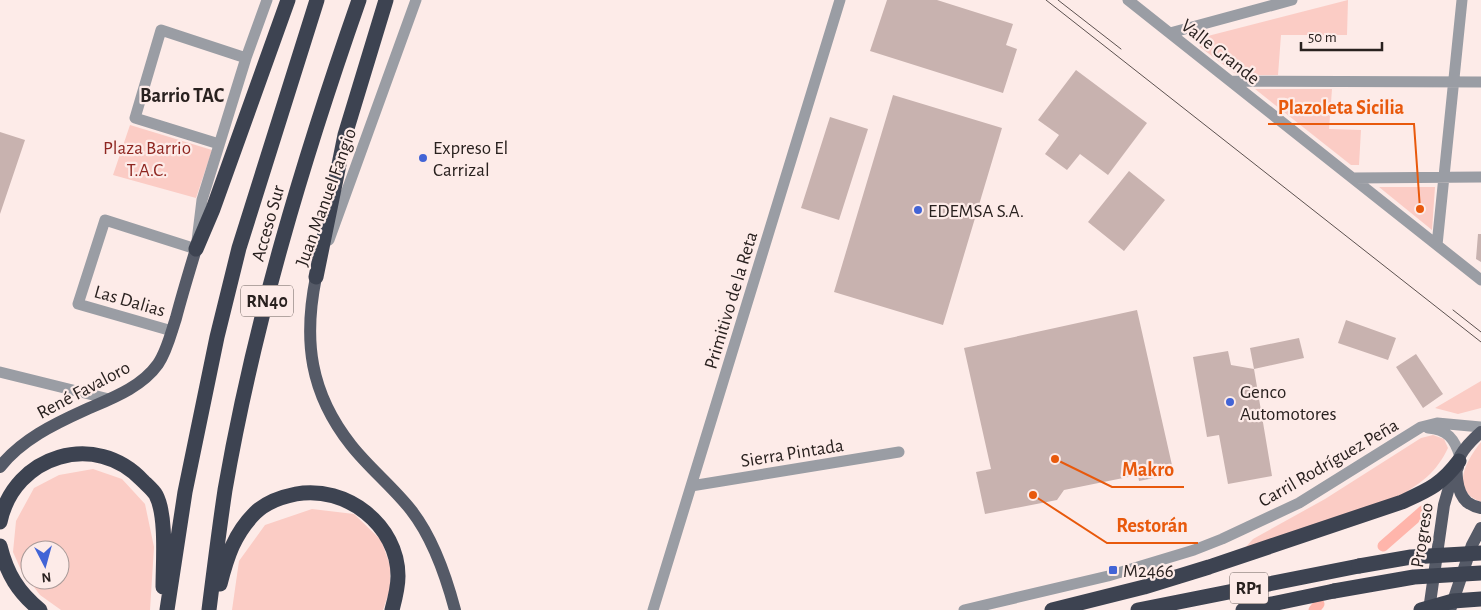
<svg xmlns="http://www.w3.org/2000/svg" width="1481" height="610" font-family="'Alegreya Sans',sans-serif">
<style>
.green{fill:#fbccc5;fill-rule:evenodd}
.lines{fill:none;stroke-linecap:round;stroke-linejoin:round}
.canal{stroke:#ffb5ab;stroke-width:11}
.building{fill:#c8b2af}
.minor{stroke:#9a9da4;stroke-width:11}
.major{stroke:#555a67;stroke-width:12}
.highway{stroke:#3d4351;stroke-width:15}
.tram{stroke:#5c514f;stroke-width:1}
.highway-bridge{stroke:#3d4351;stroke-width:15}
.poi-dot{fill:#4264d6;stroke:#fdebe8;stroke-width:2}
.labels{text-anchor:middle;stroke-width:4.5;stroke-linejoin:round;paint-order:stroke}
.shield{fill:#fdebe8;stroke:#695e5b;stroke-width:1}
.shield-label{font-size:18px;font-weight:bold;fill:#29211f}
.street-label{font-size:19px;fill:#29211f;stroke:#fdebe8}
.park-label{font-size:19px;fill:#8e2620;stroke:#fdebe8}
.poi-label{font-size:19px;fill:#29211f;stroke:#fdebe8;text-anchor:start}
.neighbourhood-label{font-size:20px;font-weight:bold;fill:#29211f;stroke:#fdebe8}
.leader{fill:none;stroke:#e8590c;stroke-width:2}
.callout-dot{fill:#e8590c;stroke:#fdebe8;stroke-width:2}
.callout-label{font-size:20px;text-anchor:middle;font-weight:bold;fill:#e8590c;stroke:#fdebe8;stroke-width:4.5;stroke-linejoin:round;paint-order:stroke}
</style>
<rect width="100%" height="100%" fill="#fdebe8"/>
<path class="green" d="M1348,0L1347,35H1281L1278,75H1237L1200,47L1197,42L1200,38Z
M1255,89H1332L1329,129L1361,130L1359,165H1351Z
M130,125L212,150L196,198L113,175Z
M1379,187H1435L1432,230Z
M1481,381V408L1458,414L1435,408Z
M1433,435L1444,439L1448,448C1436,473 1422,482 1400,496L1244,549L1253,539L1325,499L1421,438Z
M1481,442V502C1449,490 1466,461 1481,442Z
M93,469L122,479L145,504L154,547L150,610H61L40,595L21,570L13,552L16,521L34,488L59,475ZM30,550H60V580H30Z
M312,509L354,514L381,540L390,565V589L383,610H232L239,561L265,525Z"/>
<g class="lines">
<path class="canal" d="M1383,546L1423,511
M1314,610L1319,604"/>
</g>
<path class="building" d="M887,0H937L1013,24L1006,45L1017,49L1003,93L870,51Z
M1076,70L1147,123L1108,175L1080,154L1067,170L1045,154L1059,135L1038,120Z
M893,95L1002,128L943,325L834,292Z
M830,117L868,129L839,220L801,208Z
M0,132L25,140L0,214Z
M1129,171L1165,200L1124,251L1088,222Z
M1478,234H1481V262L1476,259Z
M1137,310L1174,474L1139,481L1138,475L1064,490L1057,500L985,514L976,472L991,469L964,348Z
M1346,320L1396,338L1388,360L1338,343Z
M1299,338L1304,358L1254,369L1250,348Z
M1228,351L1231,365L1254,369L1272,476L1228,484L1219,435L1207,437L1193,357Z
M1416,354L1443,394L1423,408L1396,367Z"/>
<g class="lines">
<path class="minor" d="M1128,0L1481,280
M1170,33L1292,0
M1231,81L1481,82
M219,144L135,118L161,30L246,58
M1353,178L1481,177
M329,240L416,0
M1437,245L1462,0
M172,331L78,304L105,220L196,249L202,200L246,58L267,0
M0,372L109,399
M1428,428C1447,429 1455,439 1460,457
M691,486L899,452
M653,610L840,0
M964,610L1108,576L1194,550L1222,539L1299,503L1421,427L1437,423L1481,427"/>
<path class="major" d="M316,277C303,341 310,393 351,445C369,468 393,487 411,510C433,538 446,576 455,610
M1481,432C1473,439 1465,447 1460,456C1454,468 1456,492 1467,502C1471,505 1476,507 1481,508
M0,467C21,440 54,424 85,410C110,399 141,388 158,364C167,351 171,333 176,318C182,295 189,272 196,249
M1429,610L1444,505L1448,491L1458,467
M1450,610L1472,545L1481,528"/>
<path class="highway" d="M196,249L213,209L288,0
M316,277L345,135L386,0
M0,522C14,455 96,430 143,481C147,485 153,490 156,495C167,516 163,563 163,587
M0,546C7,574 18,592 40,610
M220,584C227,557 234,534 255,513C266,502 281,497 296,494C346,485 398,525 398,576C398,588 395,599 392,610
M167,610L185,492L217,337L239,248L317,0
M209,610C214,570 219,530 225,490C254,323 303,160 359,0
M1052,610L1144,587L1209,567L1402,502C1428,490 1441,485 1459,461
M1138,610L1359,566
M1243,610L1334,591
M1421,610L1453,601L1481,599"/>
<path class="tram" d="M1046,0L1481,342
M1058,0L1121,49
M1453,310L1481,332"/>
<path class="highway-bridge" d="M1359,566L1411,557L1481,553
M1334,591L1414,577L1481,573"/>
</g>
<g class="poi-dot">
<circle cx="423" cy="158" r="5"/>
<circle cx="918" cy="210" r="5"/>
<circle cx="1230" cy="402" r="5"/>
<rect x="1108" y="565" width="10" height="10" rx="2.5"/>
</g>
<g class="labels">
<g class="shield">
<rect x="241" y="285.5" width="52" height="31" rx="4"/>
<rect x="1230" y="572.5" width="38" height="31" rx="4"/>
</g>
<g class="shield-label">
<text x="267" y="307">RN40</text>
<text x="1249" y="594">RP1</text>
</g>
<g class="street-label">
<text transform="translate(1221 51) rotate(38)" y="7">Valle Grande</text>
<text transform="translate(325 197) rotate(-70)" y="7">Juan Manuel Fangio</text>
<text transform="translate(267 223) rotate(-74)" y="7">Acceso Sur</text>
<text transform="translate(130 300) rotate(16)" y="7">Las Dalias</text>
<text transform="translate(730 300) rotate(-73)" y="7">Primitivo de la Reta</text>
<text transform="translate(83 389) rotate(-28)" y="7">René Favaloro</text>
<text transform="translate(792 452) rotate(-9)" y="7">Sierra Pintada</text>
<text transform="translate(1328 462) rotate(-30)" y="7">Carril Rodríguez Peña</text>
<text transform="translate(1421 535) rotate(-81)" y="7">Progreso</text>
</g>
<g class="park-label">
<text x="147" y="154">Plaza Barrio<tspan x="147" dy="22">T.A.C.</tspan></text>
</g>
<g class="poi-label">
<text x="433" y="154">Expreso El<tspan x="433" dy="22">Carrizal</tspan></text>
<text x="928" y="217">EDEMSA S.A.</text>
<text x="1240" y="398">Genco<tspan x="1240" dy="22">Automotores</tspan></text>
<text x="1123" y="577">M2466</text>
</g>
<g class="neighbourhood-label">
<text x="182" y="102">Barrio TAC</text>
</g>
</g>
<path class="leader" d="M1420 209L1414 124H1268M1055 459L1112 487H1184M1033 495L1107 543H1198"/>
<g class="callout-dot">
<circle cx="1420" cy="209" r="5"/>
<circle cx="1055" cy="459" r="5"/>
<circle cx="1033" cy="495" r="5"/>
</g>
<g class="callout-label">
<text x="1341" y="114">Plazoleta Sicilia</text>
<text x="1148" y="476">Makro</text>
<text x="1152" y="532">Restorán</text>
</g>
<g transform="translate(45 565) rotate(174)"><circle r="24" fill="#fdebe8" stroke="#a89a98"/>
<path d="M0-4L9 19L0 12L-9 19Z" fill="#4264d6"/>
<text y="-8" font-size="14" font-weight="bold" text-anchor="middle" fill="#29211f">N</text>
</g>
<path d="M1301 42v8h81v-8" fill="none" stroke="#29211f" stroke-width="2.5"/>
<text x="1308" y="42" font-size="15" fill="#29211f" stroke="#fdebe8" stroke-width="4" paint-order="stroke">50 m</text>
</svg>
